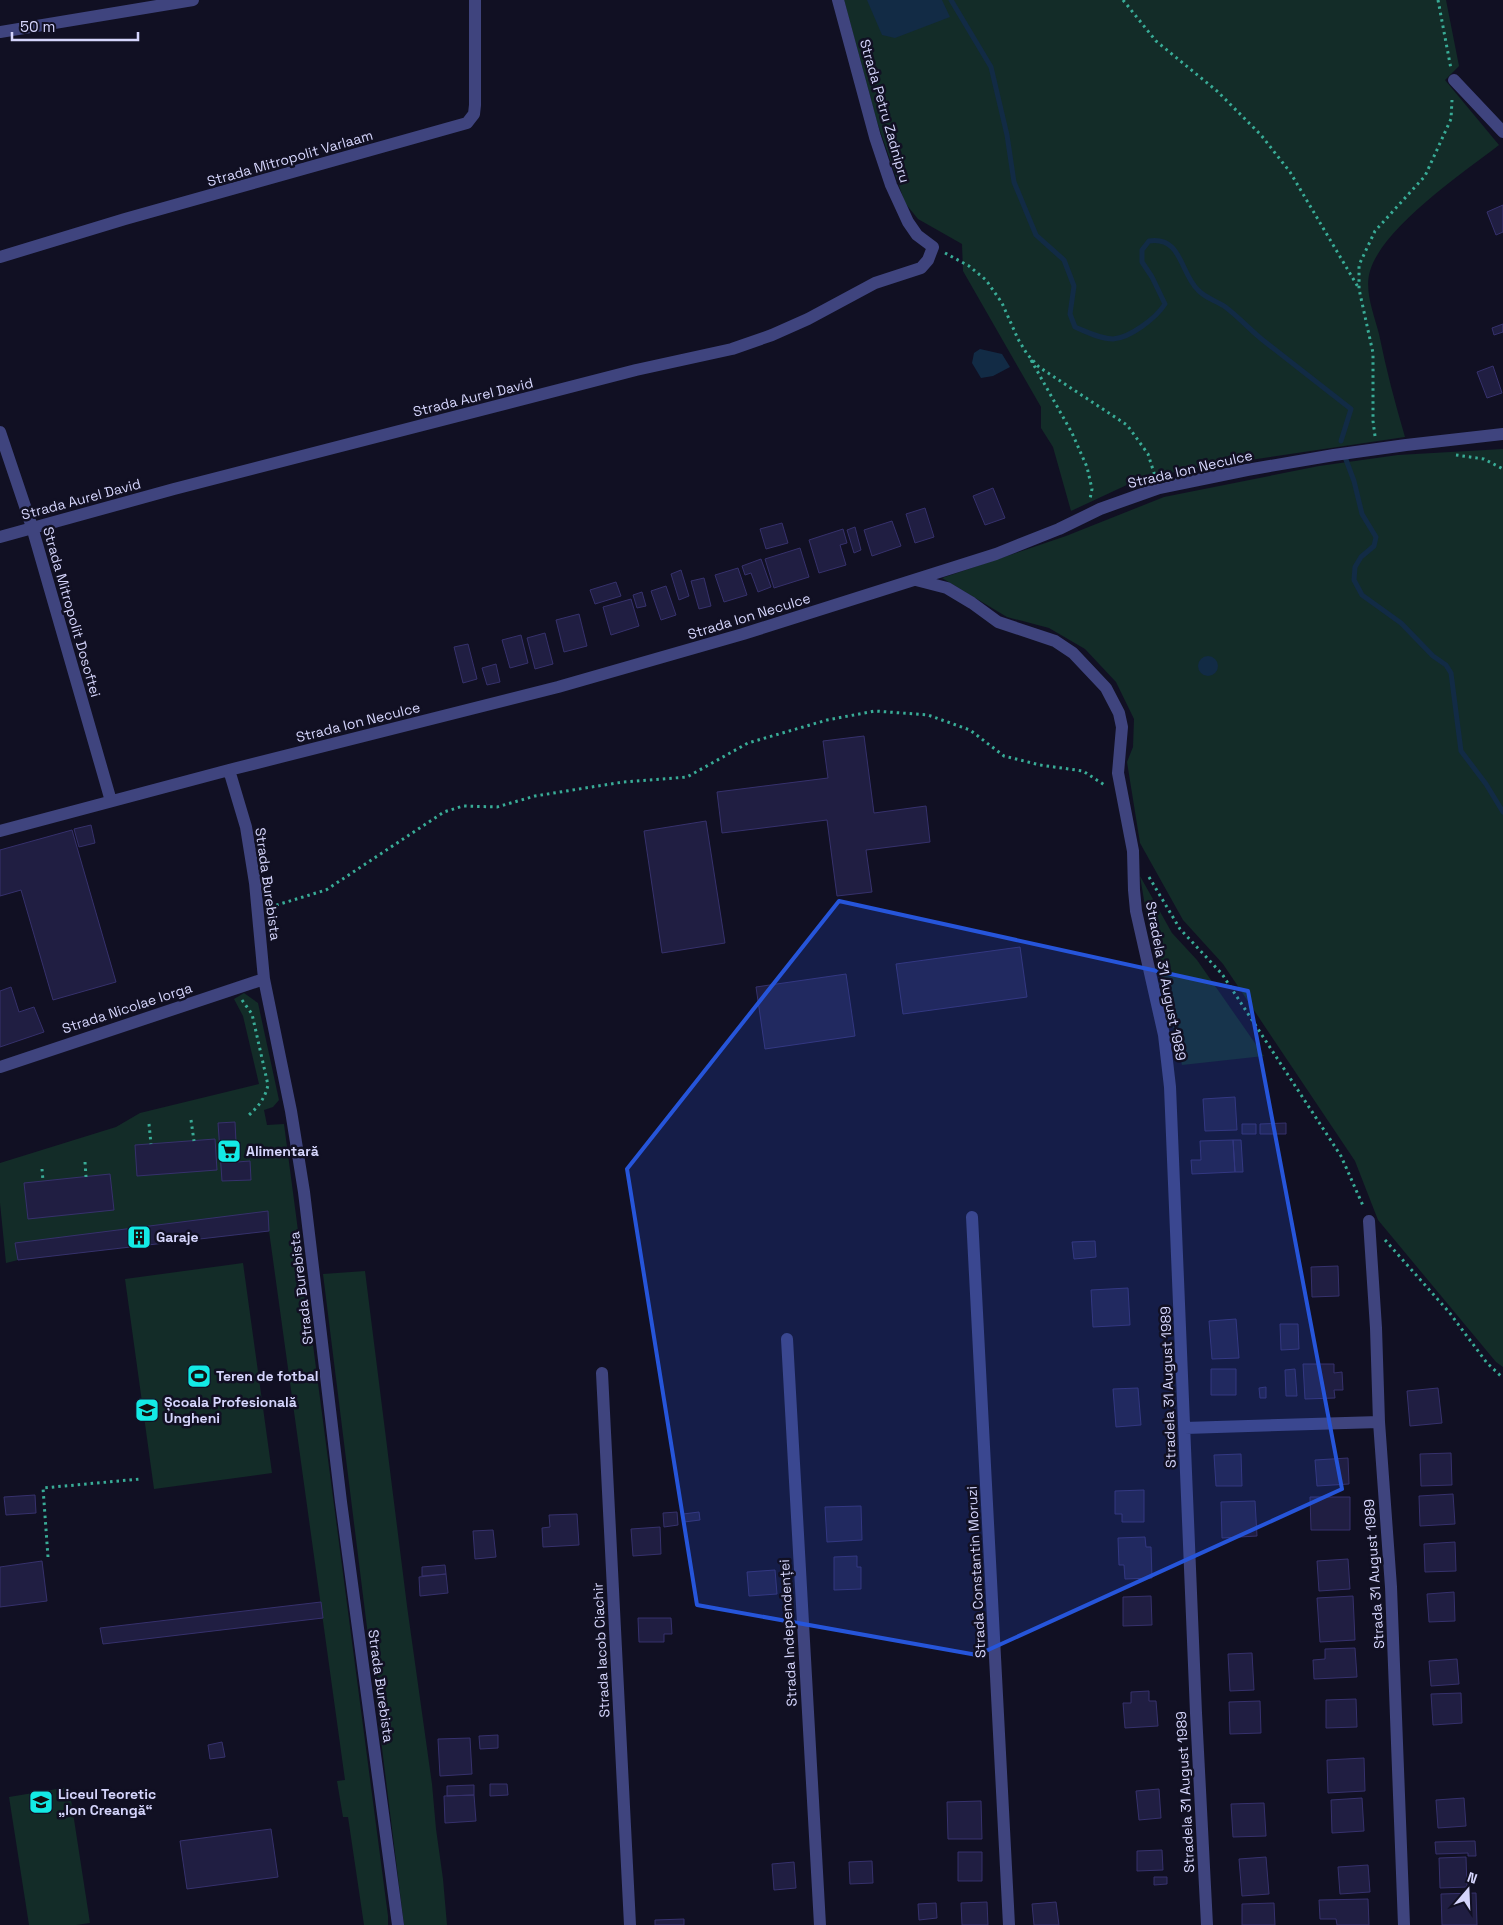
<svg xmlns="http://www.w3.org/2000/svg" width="1503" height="1925" font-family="'Space Grotesk',sans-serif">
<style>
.green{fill:#132c28}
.water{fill:#122b45}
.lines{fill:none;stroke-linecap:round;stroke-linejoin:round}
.stream{stroke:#122b45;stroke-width:5}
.building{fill:#201e42;stroke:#36316c}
.path{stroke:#39ac97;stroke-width:3;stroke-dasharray:2.5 4;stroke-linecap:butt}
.minor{stroke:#3f447e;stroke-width:12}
.marked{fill:#2655da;fill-opacity:0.2;stroke:#2655da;stroke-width:4;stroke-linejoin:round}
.labels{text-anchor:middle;stroke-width:5;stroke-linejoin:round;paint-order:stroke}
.street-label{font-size:14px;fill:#d5d5fc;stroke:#111023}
.poi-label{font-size:14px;font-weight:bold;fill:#d5d5fc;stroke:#111023;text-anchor:start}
</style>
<rect width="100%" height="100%" fill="#111023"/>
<path class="green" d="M844,0H1446L1459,66L1445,80L1499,145C1463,173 1383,227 1370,271C1364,291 1374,314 1379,334C1386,369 1395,403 1405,437L1183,470L1131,483L1071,511L1053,447L1041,428V407L963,271L962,244L918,219L905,203L877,122Z
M1503,449V1367L1496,1362L1378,1220L1355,1161L1223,964L1183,920L1140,843L1127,762L1133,747L1134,719L1116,682L1085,649L1049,628L1007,617L942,578L1066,536L1164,497L1319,466L1398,455Z
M1140,876L1172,933L1197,960L1264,1056L1182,1065L1146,912Z
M244,993L258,1003L279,1100L273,1107L264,1110L267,1125L284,1124L388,1916V1925H364L348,1817H343L337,1781L345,1780L269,1231L18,1260L6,1263L0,1203V1163L116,1127L140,1113L259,1084L243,1016L234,999Z
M243,1263L272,1473L154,1489L125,1279Z
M365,1271L407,1606L432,1784L436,1829L443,1879L447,1925H404L323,1274Z
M69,1787L90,1923L76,1925H29L9,1797Z"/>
<path class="water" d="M867,0H942L950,17L895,38L882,35Z
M980,349L1002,354L1010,367L993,376L981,378L972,363L974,353Z
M1198 666a10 10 0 1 1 20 0a10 10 0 1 1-20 0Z"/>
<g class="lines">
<path class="stream" d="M951,0L991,67L1007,135L1014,182L1036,235L1064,260L1074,286L1070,314L1075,327C1087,332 1100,339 1113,339C1130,338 1156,318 1165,304L1152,277L1142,262V250L1149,241C1182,236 1180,273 1198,290C1205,298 1215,300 1224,306C1238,316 1250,330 1264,341C1293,364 1322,386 1351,409L1341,441
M1345,457L1354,481L1362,514L1376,537L1374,546L1361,557L1355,567L1354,580L1362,595L1401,623L1433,656L1446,665L1451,673L1461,751L1486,784L1503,812"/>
</g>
<path class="building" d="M1503,205V232L1496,235L1487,212Z
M1503,324V332L1494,335L1492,328Z
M1493,366L1502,393L1487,398L1477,372Z
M993,488L1005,518L985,525L973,496Z
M925,508L934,537L915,543L906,514Z
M892,521L901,546L872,556L864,530Z
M782,523L788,543L766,549L760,529Z
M855,527L861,550L854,553L847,530Z
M843,529L847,543L840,545L846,565L819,573L809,540Z
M800,548L809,577L774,588L765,559Z
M761,559L771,587L758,592L751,573L745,575L742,566Z
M738,568L747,595L724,602L715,575Z
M681,570L689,596L679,600L671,574Z
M704,578L711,606L699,609L691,581Z
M616,582L621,596L595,604L590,590Z
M666,586L676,615L661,620L651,591Z
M642,592L646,606L637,608L633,595Z
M631,599L639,626L611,635L603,607Z
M579,614L587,646L564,652L556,620Z
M545,633L553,664L535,669L527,638Z
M521,635L528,663L510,668L502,640Z
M468,644L477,679L463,683L454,647Z
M496,664L500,682L487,685L482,668Z
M864,736L874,813L926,806L930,842L866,850L872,892L837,896L827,820L722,833L717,792L828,778L823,741Z
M706,821L725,943L662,953L644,831Z
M91,825L95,843L79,847L74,829Z
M72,830L116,982L53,1000L21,890L0,896V850Z
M1020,947L1027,997L903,1014L896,964Z
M846,974L855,1036L765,1049L756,987Z
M11,987L19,1012L34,1007L44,1032L0,1047V991Z
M1235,1097L1237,1130L1205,1131L1203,1099Z
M235,1122L237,1162L250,1161L251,1180L222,1181L218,1123Z
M1286,1123V1134H1260V1124Z
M1242,1124H1256V1134H1242Z
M215,1139L217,1170L137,1176L135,1145Z
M1233,1140L1235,1172L1192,1174L1191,1160H1201L1200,1141Z
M1233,1140H1241L1243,1172H1235Z
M110,1174L114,1210L28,1219L24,1183Z
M268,1211L269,1231L18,1260L15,1243Z
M1095,1241L1096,1257L1074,1259L1072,1242Z
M1338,1266L1339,1296L1312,1297L1311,1267Z
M1128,1288L1130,1325L1093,1327L1091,1290Z
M1236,1319L1239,1358L1212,1359L1209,1321Z
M1280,1324H1298L1299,1349L1281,1350Z
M1303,1364H1334V1373L1342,1372L1343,1390H1334L1335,1398L1305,1399Z
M1211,1369H1236V1395H1211Z
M1295,1369L1297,1396H1286L1285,1370Z
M1266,1387V1398H1260L1259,1388Z
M1138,1388L1141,1425L1116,1427L1113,1389Z
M1438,1388L1442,1423L1410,1426L1407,1391Z
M1451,1453L1452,1485L1421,1486L1420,1454Z
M1241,1454L1242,1486H1216L1214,1455Z
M1348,1458L1349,1484L1317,1486L1315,1460Z
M1144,1490V1522H1122V1514H1115V1491Z
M1453,1494L1455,1524L1420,1526L1419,1496Z
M35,1495L36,1513L6,1515L4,1497Z
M1310,1497H1350V1530H1311Z
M1255,1501L1257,1536L1222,1538L1221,1502Z
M861,1506L862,1540L827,1542L825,1507Z
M677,1512L678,1525L664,1527L663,1513Z
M699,1512L700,1520L684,1522L683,1514Z
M577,1514L579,1545L543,1547L542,1528L550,1527L549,1515Z
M660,1527L661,1554L633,1556L631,1529Z
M493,1530L496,1557L475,1559L473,1531Z
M1145,1537L1146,1547H1151L1152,1578L1125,1579L1124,1565H1119L1118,1538Z
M1455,1542L1456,1571L1425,1572L1424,1544Z
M857,1556V1567H861V1589L834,1590V1557Z
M1348,1559L1350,1589L1319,1591L1317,1561Z
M42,1561L47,1601L0,1607V1567Z
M445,1565L446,1574L422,1576V1567Z
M775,1570L777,1594L749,1596L747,1572Z
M446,1574L448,1593L420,1596L419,1577Z
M1454,1592L1455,1621L1429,1622L1427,1594Z
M1151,1596L1152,1625L1123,1626V1597Z
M1353,1596L1355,1640L1320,1642L1317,1598Z
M321,1602L323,1618L103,1644L100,1628Z
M638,1618H671L672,1634H664V1642H639Z
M1355,1648L1357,1677L1314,1679L1313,1660L1325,1659V1649Z
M1252,1653L1254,1690L1230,1691L1228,1654Z
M1457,1659L1459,1684L1431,1686L1429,1661Z
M1149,1691V1701H1156L1158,1726L1125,1728L1123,1703H1131V1692Z
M1461,1693L1462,1723L1433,1725L1431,1694Z
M1356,1699L1357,1727L1326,1728V1700Z
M1260,1701L1261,1733L1230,1734L1229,1702Z
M498,1735V1748L480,1749L479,1736Z
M470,1738L472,1774L440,1776L438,1739Z
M222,1742L225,1757L210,1759L208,1745Z
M1364,1758L1365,1791L1328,1793L1327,1760Z
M490,1784H507L508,1795L490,1796Z
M474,1785V1795L447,1796V1786Z
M1159,1789L1161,1818L1139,1820L1136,1791Z
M474,1795L476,1821L445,1823L444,1796Z
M1362,1798L1364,1831L1332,1833L1331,1800Z
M1464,1798L1466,1826L1438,1828L1436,1800Z
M981,1801L982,1839H948L947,1802Z
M1264,1803L1266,1836L1233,1837L1231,1804Z
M271,1829L278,1877L187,1889L180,1841Z
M1475,1841L1476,1856H1468V1853L1436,1854L1435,1842Z
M1162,1850L1163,1870L1137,1871V1851Z
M958,1852H982V1881H958Z
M1266,1857L1269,1894L1242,1896L1239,1859Z
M1466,1857L1467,1887L1440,1888L1439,1858Z
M872,1861L873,1883L850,1884L849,1862Z
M794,1862L796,1888L774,1890L772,1864Z
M1368,1865L1370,1892L1340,1894L1338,1867Z
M1154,1877H1167V1884L1154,1885Z
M1476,1893L1477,1925H1442L1441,1894Z
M1368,1899L1369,1925H1337L1336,1919H1320L1319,1900Z
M987,1902L988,1925H962L961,1903Z
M1056,1902L1059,1925H1034L1032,1904Z
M936,1903L937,1918L919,1920L918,1904Z
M1274,1903L1275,1925H1242V1904Z
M684,1919V1925H655V1920Z"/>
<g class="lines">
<path class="path" d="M1123,0L1156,41L1217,91L1261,135L1290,172L1358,287
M1438,0L1451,69
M945,253L969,266L986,280L1002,303L1018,339L1027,354L1039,367L1127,425L1148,454L1155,476
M1031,360L1072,433L1087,467L1092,489L1090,499
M1375,436L1373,421V353L1359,289V265L1375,231L1425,176L1451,119L1452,100
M1456,455L1484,459L1503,469
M1149,877L1180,929L1222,974L1341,1156L1364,1208
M270,907L326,890L444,812L463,806L497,807L535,796L623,782L687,777L748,743L827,720L875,711L928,715L970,730L1004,756L1040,765L1083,771L1106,786
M242,1000L252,1014L268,1085C265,1098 259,1106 249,1115
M191,1120L194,1141
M149,1124L151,1144
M85,1162L86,1177
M42,1169L43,1181
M1385,1240L1449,1312L1487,1363L1503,1378
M48,1557L43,1488L140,1479"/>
<path class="minor" d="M0,32L193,0
M1454,80L1503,132
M0,257L125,219L467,123L474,114L475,105V0
M0,432L32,527L111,801
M0,537L174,489L636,370L732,349L772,335L808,319L875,283L921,268L928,260L933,247L917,235L908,222L891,185L875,137L838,0
M916,580L947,588L972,603L998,622L1055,641L1073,653L1106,688L1119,713L1122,727L1118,773L1133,851L1134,890L1136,911L1164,1035L1170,1087L1196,1713L1207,1925
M229,770L246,827L255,883L264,979L291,1111L304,1192L341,1502L398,1925
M0,831L229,770L558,687L743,634L996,554L1059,529L1100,509L1159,488L1247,470L1334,455L1406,445L1503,434
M0,1067L264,979
M972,1217L1009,1925
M1369,1221L1376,1328L1379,1422L1391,1587L1404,1925
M787,1339L820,1925
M602,1373L630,1925
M1185,1428L1379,1422"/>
</g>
<path class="marked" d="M839,901L1248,991L1342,1489L977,1655L697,1605L627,1169Z"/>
<defs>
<g id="supermarket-square" transform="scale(1.25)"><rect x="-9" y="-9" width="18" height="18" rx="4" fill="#13eae5" stroke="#111023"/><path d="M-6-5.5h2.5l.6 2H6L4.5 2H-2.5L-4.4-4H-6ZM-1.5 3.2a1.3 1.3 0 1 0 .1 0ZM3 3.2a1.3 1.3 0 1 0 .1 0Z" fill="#111"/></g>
<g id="building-square" transform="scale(1.25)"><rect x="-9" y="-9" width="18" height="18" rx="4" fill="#13eae5" stroke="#111023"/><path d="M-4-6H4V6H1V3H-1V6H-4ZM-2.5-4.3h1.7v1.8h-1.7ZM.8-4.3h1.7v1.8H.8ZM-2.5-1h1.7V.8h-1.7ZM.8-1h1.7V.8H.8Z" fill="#111"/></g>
<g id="stadium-square" transform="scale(1.25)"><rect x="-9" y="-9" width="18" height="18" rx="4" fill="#13eae5" stroke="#111023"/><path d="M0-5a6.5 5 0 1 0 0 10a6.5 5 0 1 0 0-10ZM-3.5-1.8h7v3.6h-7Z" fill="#111"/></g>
<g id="university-square" transform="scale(1.25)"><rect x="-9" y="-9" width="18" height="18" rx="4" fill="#13eae5" stroke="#111023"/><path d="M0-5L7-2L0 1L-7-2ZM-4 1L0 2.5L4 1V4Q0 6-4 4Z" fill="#111"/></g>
<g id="school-square" transform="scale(1.25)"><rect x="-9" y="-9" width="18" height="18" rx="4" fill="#13eae5" stroke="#111023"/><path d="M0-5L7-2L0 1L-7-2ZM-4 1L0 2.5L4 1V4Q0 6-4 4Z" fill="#111"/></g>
</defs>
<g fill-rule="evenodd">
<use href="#supermarket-square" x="229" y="1151"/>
<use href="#building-square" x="139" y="1237"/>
<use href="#stadium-square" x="199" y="1376"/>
<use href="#university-square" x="147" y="1410"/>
<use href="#school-square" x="41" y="1802"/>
</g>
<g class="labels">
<g class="street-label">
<text transform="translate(885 111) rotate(74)" y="5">Strada Petru Zadnipru</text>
<text transform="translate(290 158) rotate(-16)" y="5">Strada Mitropolit Varlaam</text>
<text transform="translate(473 397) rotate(-14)" y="5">Strada Aurel David</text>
<text transform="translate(1190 469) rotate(-13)" y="5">Strada Ion Neculce</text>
<text transform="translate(81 499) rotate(-15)" y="5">Strada Aurel David</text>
<text transform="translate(72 612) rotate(74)" y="5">Strada Mitropolit Dosoftei</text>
<text transform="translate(749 616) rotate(-17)" y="5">Strada Ion Neculce</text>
<text transform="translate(358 722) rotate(-14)" y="5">Strada Ion Neculce</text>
<text transform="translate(268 884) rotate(82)" y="5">Strada Burebista</text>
<text transform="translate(1166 981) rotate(79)" y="5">Stradela 31 August 1989</text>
<text transform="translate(127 1008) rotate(-18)" y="5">Strada Nicolae Iorga</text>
<text transform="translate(301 1288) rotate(-97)" y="5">Strada Burebista</text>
<text transform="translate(1168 1387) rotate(-92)" y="5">Stradela 31 August 1989</text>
<text transform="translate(976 1572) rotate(-93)" y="5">Strada Constantin Moruzi</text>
<text transform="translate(1374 1574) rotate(-94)" y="5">Strada 31 August 1989</text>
<text transform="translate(788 1633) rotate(-93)" y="5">Strada Independenței</text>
<text transform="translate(601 1650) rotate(-93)" y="5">Strada Iacob Ciachir</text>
<text transform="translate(381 1686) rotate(82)" y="5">Strada Burebista</text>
<text transform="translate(1185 1792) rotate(-93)" y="5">Stradela 31 August 1989</text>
</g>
<g class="poi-label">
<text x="246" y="1156">Alimentară</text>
<text x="156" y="1242">Garaje</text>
<text x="216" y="1381">Teren de fotbal</text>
<text x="164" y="1407">Școala Profesională<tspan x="164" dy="16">Ungheni</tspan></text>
<text x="58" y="1799">Liceul Teoretic<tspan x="58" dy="16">„Ion Creangă“</tspan></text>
</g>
</g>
<g transform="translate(1468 1890) rotate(19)" stroke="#111023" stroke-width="4" paint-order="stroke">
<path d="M0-4L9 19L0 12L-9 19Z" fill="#d5d5fc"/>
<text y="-8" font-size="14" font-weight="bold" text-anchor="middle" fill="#d5d5fc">N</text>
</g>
<path d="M12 32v8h126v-8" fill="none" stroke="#d5d5fc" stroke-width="2.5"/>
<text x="20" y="32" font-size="15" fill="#d5d5fc" stroke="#111023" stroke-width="4" paint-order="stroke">50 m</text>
</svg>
